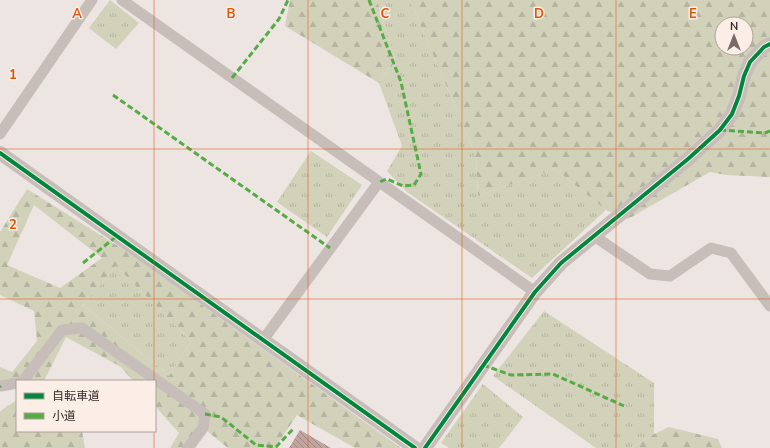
<svg xmlns="http://www.w3.org/2000/svg" width="770" height="448" font-family="'Nunito Sans','Noto Sans JP',sans-serif">
<style>
.grass{fill:url(#grass-tufts)}
.forest{fill:url(#forest-firs);fill-rule:evenodd}
.building{fill:url(#building-back-hatch)}
.lines{fill:none;stroke-linecap:round;stroke-linejoin:round}
.minor{stroke:#c7bdb9;stroke-width:11}
.tertiary{stroke:#c7bdb9;stroke-width:14}
.quiet{stroke:#55ab44;stroke-width:3;stroke-dasharray:6 3;stroke-linecap:butt}
.cycleway-casing{stroke:#fbeee7;stroke-width:6}
.cycleway{stroke:#00873e;stroke-width:4}
.grid{fill:none;stroke:#df570d;stroke-width:1;stroke-opacity:0.55}
.grid-label{font-size:13px;text-anchor:middle;font-weight:bold;fill:#df570d;stroke:#fbeee7;stroke-width:3;stroke-linejoin:round;paint-order:stroke}
</style>
<defs>
<pattern id="grass-tufts" width="24" height="20" patternUnits="userSpaceOnUse"><rect width="24" height="20" fill="#d2d2ba"/><path d="M3 7l-1-3M5 7V3M7 7l1-3M15 17l-1-3M17 17v-4M19 17l1-3" fill="none" stroke="#b5b4a0"/></pattern>
<pattern id="forest-firs" width="22" height="20" patternUnits="userSpaceOnUse"><rect width="22" height="20" fill="#d2d2ba"/><path d="M5 1l3.5 6h-7zM16 11l3.5 6h-7z" fill="#b5b4a0"/></pattern>
<pattern id="building-back-hatch" width="6" height="6" patternUnits="userSpaceOnUse"><rect width="6" height="6" fill="#c2a5a1"/><path d="M-1 5l2 2M0 0l6 6M5-1l2 2" fill="none" stroke="#9f8783"/></pattern>
</defs>
<rect width="100%" height="100%" fill="#ede5e1"/>
<path class="grass" d="M110,0L139,23L116,49L89,28Z
M377,0H410L476,156L478,196L555,169L606,210L532,278L407,192L387,171L402,146L379,83L395,58Z
M311,151L362,185L327,237L277,202Z
M116,266L191,341L169,376L83,305Z
M544,311L654,383V434L632,448H596L493,376Z
M483,384L523,417L499,448H449L441,443Z"/>
<path class="forest" d="M290,0H377L395,58L379,83L285,26Z
M410,0H770V177L726,175L710,172L628,219L606,210L555,169L478,196L476,156ZM722,24H746V48H722Z
M27,189L129,253L401,448H355L297,415L275,448H228L207,431L195,448H170L179,433L155,406V381H133L121,367L66,337L44,381H17L0,389V367L12,372L37,341L34,311L0,295V232ZM34,205L102,258L60,288L7,265ZM116,266L191,341L169,376L83,305Z
M17,400V431H82L85,448H0V411Z
M669,427L718,439L722,448H632L654,434Z"/>
<path class="building" d="M300,430L331,448H289Z"/>
<g class="lines">
<path class="minor" d="M122,0L535,292
M0,134L92,0
M594,236L650,274L670,276L711,248L731,253L770,306
M263,340L379,182
M23,381L62,330L82,328L205,414L203,428L188,448
M0,386H1L17,383"/>
<path class="tertiary" d="M0,153L415,448
M425,448L535,292L561,263L688,159L720,130L732,114L739,96L744,76L750,62L764,47L770,44"/>
<path class="quiet" d="M369,0L401,82L421,174L414,185L403,186L387,179L379,182
M232,78L279,19L288,0
M113,95L330,248
M720,130L765,133L770,131
M83,263L117,236
M483,365L511,375L553,374L624,406
M0,387L1,386
M205,414L221,417L256,445L276,447L294,428"/>
<g class="cycleway-casing">
<path id="cycleway" d="M0,153L415,448
M425,448L535,292L561,263L688,159L720,130L732,114L739,96L744,76L750,62L764,47L770,44"/>
</g>
<use href="#cycleway" class="cycleway"/>
</g>
<path class="grid" d="M154,0V381M308,0V448M462,0V448M616,0V448M0,149H770M0,299H770M154,431V448"/>
<g class="grid-label">
<text x="77" y="18">A</text>
<text x="231" y="18">B</text>
<text x="385" y="18">C</text>
<text x="539" y="18">D</text>
<text x="693" y="18">E</text>
<text x="13" y="79">1</text>
<text x="13" y="229">2</text>
</g>
<rect x="16" y="380" width="140" height="52" fill="#fbeee7" stroke="#ada09a"/>
<rect x="24" y="393" width="20" height="6" fill="#00873e" stroke="#ada09a"/>
<text x="52" y="400" font-size="12" fill="#382a27">自転車道</text>
<rect x="24" y="413" width="20" height="6" fill="#55ab44" stroke="#ada09a"/>
<text x="52" y="420" font-size="12" fill="#382a27">小道</text>
<g transform="translate(734 36)"><circle r="19" fill="#fbeee7" stroke="#ada09a"/>
<path d="M0-3L7 15L0 10L-7 15Z" fill="#776b68"/>
<text y="-6" font-size="11" font-weight="bold" text-anchor="middle" fill="#382a27">N</text>
</g>
</svg>
